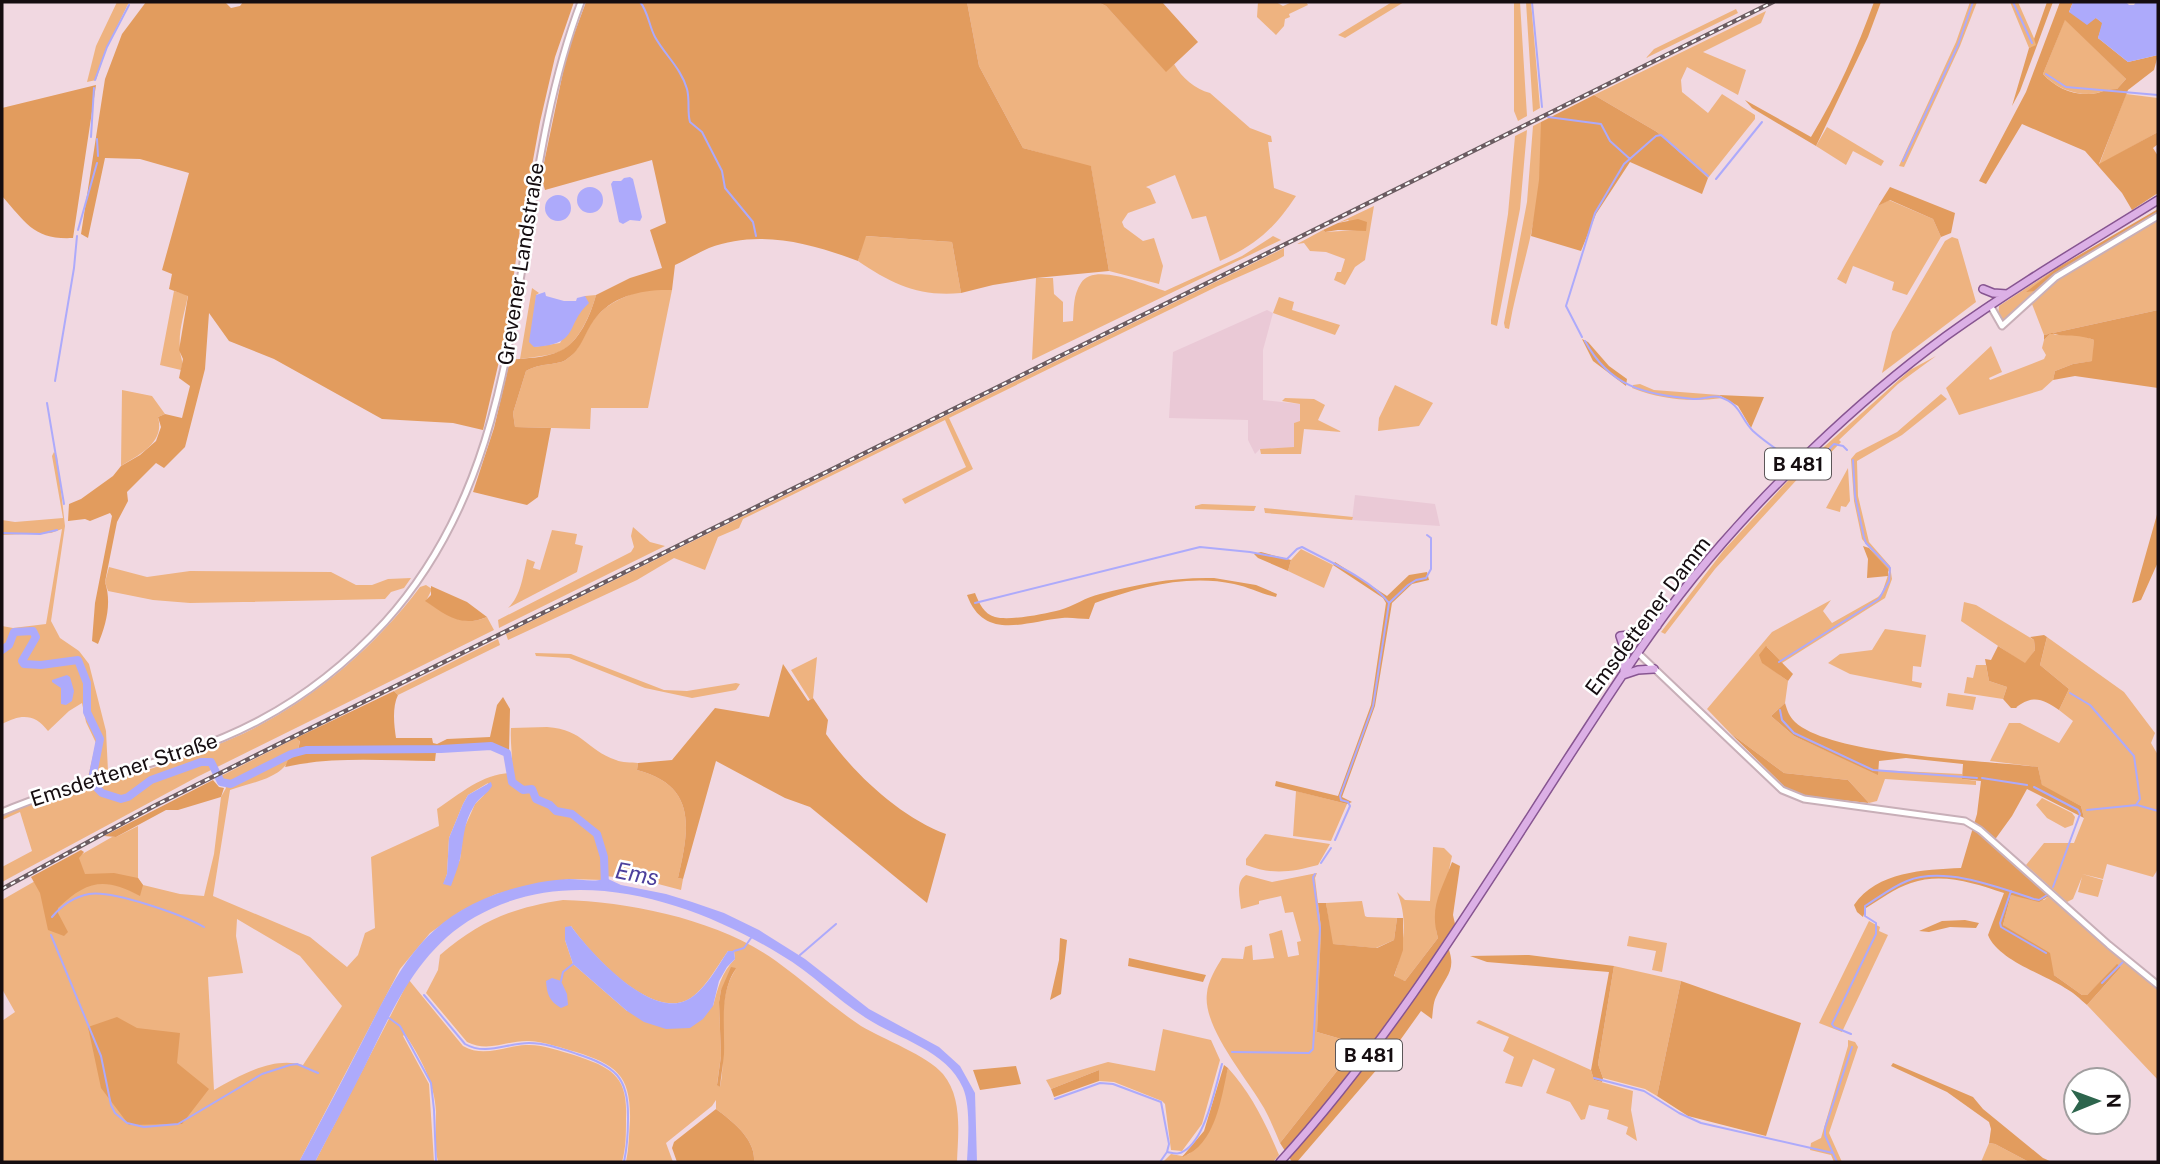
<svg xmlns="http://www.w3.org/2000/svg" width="2160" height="1164" font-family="'Public Sans',sans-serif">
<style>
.built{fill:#eac9d6}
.green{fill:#eeb380;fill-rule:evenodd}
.forest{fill:#e29c5e;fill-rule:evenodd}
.water{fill:#adaafb}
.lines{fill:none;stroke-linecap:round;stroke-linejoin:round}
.stream{stroke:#adaafb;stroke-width:2}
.river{stroke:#adaafb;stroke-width:8}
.minor-casing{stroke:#c8afb8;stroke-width:9}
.major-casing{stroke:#875591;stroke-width:10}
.minor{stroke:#fff;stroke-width:5}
.major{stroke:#dcb0e6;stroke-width:7}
.rail-casing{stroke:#6b5c61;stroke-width:4.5}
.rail{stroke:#fff;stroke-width:2;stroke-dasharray:5;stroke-linecap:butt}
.labels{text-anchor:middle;stroke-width:5;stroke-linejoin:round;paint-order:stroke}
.shield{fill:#fff;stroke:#5b5658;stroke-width:2}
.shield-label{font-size:19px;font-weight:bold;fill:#150d10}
.street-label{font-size:21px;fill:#150d10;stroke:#fff}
.water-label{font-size:23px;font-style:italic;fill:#4c3f9c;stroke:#fff}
</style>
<rect width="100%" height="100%" fill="#f1d8e1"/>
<path class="built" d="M1267,310L1273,313L1263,350V400L1300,404V422L1294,423V448L1260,449L1255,454L1248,440V420L1169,418L1173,352Z
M1355,495L1435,504L1440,526L1352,520Z"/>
<path class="green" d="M117,2H129L106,49L96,80L87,82L96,46Z
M967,2H1098L1106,6L1166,71L1174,64C1182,78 1195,89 1210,93L1250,128L1271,136L1272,142H1268L1274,188L1296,196C1274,229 1256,245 1220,261L1206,216L1192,219L1175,175L1146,187L1150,189L1156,203L1128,213L1122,222L1124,227L1143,241L1154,238L1163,266L1159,284L1109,271L1091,167L1023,148L979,66Z
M1258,2H1276L1283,6L1292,2H1306L1308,5L1289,14L1290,17L1285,19L1284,26L1276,35L1257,17Z
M1392,2H1404L1345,38L1338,35Z
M1517,2H1520L1527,116L1518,121L1514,111V3Z
M1526,2H1531L1540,108L1533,112Z
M1970,2H1977L1960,46L1904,167L1899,166L1956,42Z
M2010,2H2018L2037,45L2029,48Z
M1736,9L1738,13L1646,58L1654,49Z
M1766,11L1761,23L1703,52L1746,70L1738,95L1687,67L1681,80L1682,92L1708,113L1722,94L1755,115V119L1708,178L1657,132L1594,95Z
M2065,19L2126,79L2117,89C2104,89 2099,94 2089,94C2071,94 2055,87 2043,74Z
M2126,94L2158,98V132L2099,165Z
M1541,122C1542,156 1540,191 1533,224C1526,260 1515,293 1509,329L1505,328L1504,323L1527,202L1533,126Z
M1827,127L1884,161L1881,166L1853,151L1846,165L1816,146Z
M1527,130L1520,209L1498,321L1497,326L1491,324V320L1508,214L1515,136Z
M1889,200L1933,219L1941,237L1907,295L1892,290L1894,282L1853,266L1846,284L1837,279L1878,206Z
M1374,206L1365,260L1355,267L1345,285L1334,280L1337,272H1341L1345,259L1326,252L1310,251L1304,243L1297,244L1323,230L1325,232L1358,230L1348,220L1338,223Z
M2157,219L2158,310L2044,335L2032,304L2057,280Z
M865,236L952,242L961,293C919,297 892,284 858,261Z
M1273,236L1281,240L1032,360L1036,278H1053L1054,294L1063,302V322L1073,321C1074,308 1073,295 1081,283C1094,262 1145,285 1165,291L1242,256Z
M1952,237L1958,239L1976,302L1882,373L1892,332L1945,241Z
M1284,248V256L1277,260L1218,286L949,418L973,469L905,504L902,499L966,467L945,420L743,519L739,528L718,537L705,570L674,558L637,580L508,640L506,634Z
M2057,268L2028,291H2035L2005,321L1998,316L1999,306Z
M532,288L539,293L536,295L534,347L560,343L585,296L596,295C591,314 578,344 559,352C548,356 532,357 520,359Z
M647,289L672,290L648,408H591L590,429L515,427L513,413L526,371C541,362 558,366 567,359C582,348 584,332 595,318C607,303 629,294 647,289Z
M174,291L188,295C185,312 178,331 180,348C180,359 184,358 181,370L160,365Z
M1279,297L1294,302L1292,310L1340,325L1335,335L1273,313Z
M2051,333L2056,335L2078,334L2094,340L2093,361L2073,364L2055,371L2053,380L2042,390L1959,415L1946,388L1991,346L2002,372L1989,378L1990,380L2044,359L2046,355L2042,348L2044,340Z
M1936,356L1898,384L1839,440L1841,442L1813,471L1802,474L1715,569L1665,634L1661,632L1724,550L1797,471L1910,370Z
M1640,384L1654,390L1719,395L1723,398C1690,402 1663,400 1632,388L1633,385Z
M1395,385L1433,403L1419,426L1378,431L1379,418Z
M122,390L152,396L165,414L158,417C165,443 140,454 121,466Z
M1941,394L1947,399L1902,435L1857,461L1858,496L1869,542L1890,566L1892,579L1885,598L1782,663L1767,647L1763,663L1788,681L1785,703L1771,716L1794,736L1878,774V770L1962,774V779L1976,781V785L1885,779L1877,801L1869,803L1848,780L1784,773L1730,733L1707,709L1772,632L1831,600L1823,611L1832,623L1878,597L1882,593L1889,572L1862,539L1854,501L1851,459L1856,453L1897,432Z
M1285,398L1314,399L1325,405L1318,420L1342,432L1304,429L1301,454H1261L1260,449L1294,447V423L1300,421V404L1282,401Z
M54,452L57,456L65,526L51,621L60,638L79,651L89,664L106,731L108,771L88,777L96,743L86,722L82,703L69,711L48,731C35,713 20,714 2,724V626L13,628L46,624L62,529L51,533L2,535V520L15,522L63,518L52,456Z
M1848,468L1850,501L1846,507L1841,506L1840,512L1826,508Z
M1202,504L1256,506L1254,511H1250L1195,509V506Z
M1264,508L1353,517L1352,520L1265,513Z
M633,527L650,542L665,546L499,628L498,620L631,552L634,547L631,536Z
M552,530L577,534L575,544L583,546L577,572L508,608C521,596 523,575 527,559L535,562L533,568L540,570Z
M1301,549L1333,565L1324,588L1288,571L1291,560Z
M109,567L147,577L190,571L331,572L356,585H372L388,579L411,578L404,588L391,592L385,599L190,603L153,600L108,591L105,582Z
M426,585L432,589L426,601C446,614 463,628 487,617L494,630L197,777L2,882V867L32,851L20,812L2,820V815L18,808C89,786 163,769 231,739C305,707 372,651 420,587Z
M1964,602L1976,605L2034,640L2035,650L2025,664L1961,621Z
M1885,629L1926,635L1921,667L1913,666L1912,681L1922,683L1921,688L1850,674L1828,663L1840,654L1872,650Z
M2047,637L2124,692L2155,733L2151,743L2158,755V869L2153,877L2107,864L2103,879L2082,874L2103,880L2098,897L2078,892L2082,877L2073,899L2067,902L2026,865L2044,843H2074L2084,818L2081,806L2042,786L2038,767L1990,761L2009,723H2020L2059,743L2073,721L2059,710L2069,689L2040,665Z
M498,639L500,645L398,695L394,691Z
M535,653L571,654L664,690L687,691L736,683L740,684L736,690L692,698L645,688L569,658L536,656Z
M817,657L813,698L810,700L791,670Z
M1976,665H1986L1989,681L2007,687L2003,699L1964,693L1967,677L1973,678Z
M1948,693L1976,697L1973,710L1946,706Z
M547,727C585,730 586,750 616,760C622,763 631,762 638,763L637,770C698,786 689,829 678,878L683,879L681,890L643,880L605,876L603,880L569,879L496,894L461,911L430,933L400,969L299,1162H2V1021L15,1012L2,989V900L112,837H116L138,826V878L143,885L180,894L204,896L214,854L221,797L226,788L221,776L296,738L300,740L297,755C290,759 289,762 284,767C272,780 247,784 230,790L213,896L310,937L347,967L358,955L365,933L375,928L371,857L439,826L437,809C460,794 483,773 512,773C513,757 510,744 511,728ZM488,783L484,795L475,804L463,831L460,860L444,883L447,874L449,838L463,804L468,795ZM237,919L300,956L342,1006L303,1065C272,1056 239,1076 214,1090L208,977L243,973L236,936Z
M1296,791L1347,804L1331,841L1293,836Z
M2042,798L2072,813L2075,817L2073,825L2065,828L2047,818L2036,805Z
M1265,834L1330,844L1318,865C1292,872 1272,875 1246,865V859Z
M1433,847L1444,848L1452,856L1436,930L1438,938L1405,981L1394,977C1403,949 1409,920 1397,892L1405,900L1430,901Z
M1317,873L1315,878L1321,928L1317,1032L1355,1043L1356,1047L1280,1143C1275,1131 1270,1119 1264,1108C1247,1078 1202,1027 1207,993C1208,981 1216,968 1222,958L1243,959L1245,947L1252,945L1253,960L1274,958L1269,934L1282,930L1288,957L1299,955L1297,942L1301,941L1293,912L1285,913L1281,896L1259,901V904L1241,909C1240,898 1235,882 1246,875L1272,882Z
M2011,895L2044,900L2049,896L2158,988V1080L2087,1005L2121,967L2117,965L2087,995H2082L2054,975L2003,925Z
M563,900C632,902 719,920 776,961C805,982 831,1006 861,1026C883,1039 928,1056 943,1074C963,1098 958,1134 957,1162H754C756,1139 732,1121 716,1109V1100L712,1106L666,1143L673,1162H626C629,1148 629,1134 630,1120C631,1076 617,1065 576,1052C562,1048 545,1042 529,1041C507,1040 489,1053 467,1042L426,993L438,970L440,955C480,921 511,908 563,900ZM571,926C590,953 647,1016 685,1001C703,994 717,966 728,951H734L735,959C721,973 718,988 713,1006L627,1011L573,964L565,940ZM736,969C714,1000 728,1050 720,1087L717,1084L721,1056L719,1002L721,990Z
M1362,901L1365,916L1367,917L1397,918L1394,940L1376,948L1332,944L1326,903Z
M1869,921L1880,927L1879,931L1888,935L1842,1032L1819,1023Z
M1629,936L1667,943L1662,972L1652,970L1656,951L1627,946Z
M1614,966L1681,981L1657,1096L1645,1089L1603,1078L1598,1064Z
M409,980L463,1046C484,1058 504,1046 526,1045C542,1044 560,1051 574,1055C613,1068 628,1076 626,1119C626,1134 626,1148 622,1162H438C434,1145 436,1129 436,1112C435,1083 420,1057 405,1034L403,1036L429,1084L434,1162H315Z
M1479,1020L1591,1070L1594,1080L1633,1091L1631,1110L1637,1141L1626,1134L1628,1127L1607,1119L1609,1110L1589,1105L1585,1119L1581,1120L1570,1102L1546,1093L1555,1069L1533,1059L1522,1087L1505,1083L1514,1057L1503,1051L1509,1037L1476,1023Z
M1163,1029L1211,1040L1220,1060L1202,1124L1182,1151L1171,1150L1165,1104L1162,1101L1114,1082L1099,1081V1070L1051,1089L1046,1080L1108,1062L1155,1071Z
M1848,1040L1855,1042L1858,1047L1829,1133L1842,1162H1834L1831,1155L1810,1150L1811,1143L1821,1138L1848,1046Z
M1228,1068C1251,1093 1266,1124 1279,1155L1273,1162H1163L1171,1154L1182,1156L1189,1154L1212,1126Z
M1989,1143L1995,1144L2029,1162H1981Z"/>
<path class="forest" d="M146,2H225L231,8L240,6L243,2H574L555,57L540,122L519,236L507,327L483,430L453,423L382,419L274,359L229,341L209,313L205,369L185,447L164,468L156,463L127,492L128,501L117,522L105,582C112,603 106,625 98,644L92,641L95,603L112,516L110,513L90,521L85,519L68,521L69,504L81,499L113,476L121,466L140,455L156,441L161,427L158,417L165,414L182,418L190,386L179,378L183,359L179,350L188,296L169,289L172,274L162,270L189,173L140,159L105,158L88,238L81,234L105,79L122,34Z
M586,2H967L979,66L1023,148L1091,166L1109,271L1036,278L993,285L961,293L952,242L866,236L858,261C811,243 758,229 709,248C698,253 686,260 675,265L672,290C644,289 612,295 594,320C584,334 582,349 567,359C558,366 541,362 526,371L513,413L515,427L551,428L538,497L527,505L473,492L494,428L510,360C526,358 546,358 560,351C579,343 591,314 596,295L630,278L662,268L650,230L666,223L652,160L545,190L541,177L567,53Z
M1098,2H1162L1198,42L1166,72L1106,6Z
M1874,2H1881L1868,37L1816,146L1752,108L1745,100L1811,137C1837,94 1857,49 1874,2Z
M2047,2H2053L2020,91L2012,106L2029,48L2036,45L2034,39Z
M2060,2H2073L2069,12L2096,18L2103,23L2098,38L2128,62L2158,55L2154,70L2128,90L2099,164L2158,132V144L2153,148L2158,156V193L2132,210L2122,193L2085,151L2022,124L1986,184L1979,181L2026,92ZM2065,20L2126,79L2117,89C2104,89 2099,94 2090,94C2071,95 2055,87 2043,74Z
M96,85L73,238C34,240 26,223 2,196V108Z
M1594,95L1657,132L1708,178L1702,194L1630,162L1596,214L1581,251L1531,236L1539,180L1541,122Z
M1890,187L1955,213L1951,233L1941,237L1933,219L1890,200L1878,206Z
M2158,209V213L2055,275L2035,291L2026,292L2057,268Z
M1358,219L1367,222L1366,231L1338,230L1325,232L1323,230L1338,223Z
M2158,310V388L2075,376L2053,380L2055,371L2073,364L2092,361L2094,340C2076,333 2066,338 2051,333L2044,340V335Z
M1582,339L1588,342L1609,366L1627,379L1626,386L1593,361Z
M1719,395L1764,397L1751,428L1738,406Z
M2158,511V562L2141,600L2132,603Z
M1863,546L1869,548L1888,569V576L1867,578L1868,559Z
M1261,552L1291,560L1288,571L1258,558L1254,554Z
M1335,562L1387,596L1409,575L1427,572L1429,580L1412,584L1392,603L1375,706L1342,797L1352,802L1347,804L1275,786L1276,781L1338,796L1371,705L1386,603L1383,598L1333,565Z
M1214,578L1256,585L1277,594L1276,597C1261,594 1249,587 1234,584C1188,574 1138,587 1095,603L1089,619C1080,619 1071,617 1062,618C1024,622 984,641 967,595L975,593C979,603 984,614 995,617C1009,621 1045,614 1060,610C1074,606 1086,597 1100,594C1137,584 1175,577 1214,578Z
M431,586L467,602L487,617C461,628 446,615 425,601L431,595Z
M2044,635L2047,637L2040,665L2069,689L2059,710C2045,701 2036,695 2021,704C2012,709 2021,708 2011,708L2003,699L2007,687L1989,681L1985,659L1991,660L1998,646L2025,663L2035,650L2034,640L2030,637Z
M1766,646L1793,674L1788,681L1762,663L1759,655Z
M783,664L808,701L813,698L828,720L826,734C854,774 900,817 946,834L927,903L810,807L785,798L716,761L683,879L678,878C689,829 698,786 637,770L638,763L672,760L715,708L769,717Z
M394,691L398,695C392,707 394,725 396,738H432L433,743L437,744L447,739L490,737L497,705L503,697L510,709L509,752L505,757L503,752L490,748L436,752L435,761C385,761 334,756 285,767L288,760L297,755L300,741L296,738Z
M1785,703C1787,710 1789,716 1795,722C1832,756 1984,760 2038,767L2042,785L2081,806L2084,818L2027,789L2012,816L1991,845L2049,896L2039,902L2011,895L2003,925L2050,953L2054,975L2082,995H2087L2117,964L2121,967L2087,1005C2080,999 2073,992 2065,988C2043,974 1998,960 1988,935L2004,893C1974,883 1942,872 1911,883C1895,888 1881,899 1866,908L1863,917L1857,912L1854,905C1877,871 1924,870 1961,868L1977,814L1981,781L1962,779L1963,764L1906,758L1879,761L1878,775L1794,736L1771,716Z
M1730,733L1784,773L1848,780L1869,803L1803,796L1787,789Z
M213,780L219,787L224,788L221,797L178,810H166L116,837L104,836Z
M81,850L84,852L79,858L85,874L114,873L138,878L143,885L140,896C105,877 87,880 58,908V913L68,932L64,936L48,930L40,893L31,877Z
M1452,862L1460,866L1453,915L1455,924L1445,940C1459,970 1447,973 1436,997C1433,1003 1433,1012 1432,1019L1421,1011L1391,1053L1297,1162H1292L1280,1143L1356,1047L1355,1043L1317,1032L1321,928L1318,903H1326L1333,944L1377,948L1394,940L1397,918H1403V950L1394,976L1405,981L1438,938C1429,906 1441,892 1452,862Z
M1965,920L1979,923L1976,928L1950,927L1929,932L1919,931L1942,921Z
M1060,938L1067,940L1061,994L1050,1000L1059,960Z
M1529,955L1614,966L1598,1064L1603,1078L1602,1082L1594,1080L1591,1070L1609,972L1487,962L1470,956Z
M1129,958L1206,975L1203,982L1128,966Z
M731,967L736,968C719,994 725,1025 724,1054C723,1065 721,1076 720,1087L717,1085L721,1056L719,1002L721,990Z
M1681,981L1801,1023L1766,1136L1688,1116L1657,1096Z
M117,1017L137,1028L180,1033L177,1063L209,1089L182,1124L129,1125L101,1088L88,1027Z
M1893,1063L1973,1097L1983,1109L2043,1158L2052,1162H2029L1995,1144L1989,1143L1991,1129L1989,1122L1947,1092L1891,1066Z
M1224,1065L1228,1068C1221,1098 1216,1145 1182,1157L1204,1131Z
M1016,1066L1021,1084L980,1090L973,1070Z
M1099,1070V1081L1054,1097L1051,1089Z
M716,1109C732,1121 756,1139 754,1162H677L672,1148L674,1142Z"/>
<path class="water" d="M2073,2H2126L2129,5H2134L2136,2H2158V55L2128,62L2098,38L2102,23L2096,18L2087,25L2069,12Z
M624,178L630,177L633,179L642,217L640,221L630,220L623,224L619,222L611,184L613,181H621Z
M577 200a13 13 0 1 1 26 0a13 13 0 1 1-26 0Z
M545 208a13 13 0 1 1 26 0a13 13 0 1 1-26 0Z
M545,292L546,296L564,301H576L577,298L585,296L589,303C564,326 581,344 534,347L529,342L536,295Z
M67,675L70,677L74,691L72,701L66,705L61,704V688L52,682V680Z
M491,782L492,786C488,794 478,798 474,806C463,823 464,840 460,859C458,868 454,877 451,886L443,884L447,874L449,838L463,804L468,795Z
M606,878L621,885L666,894L692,902L724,913L759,930L805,959L869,1009L939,1047L960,1066L975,1093L977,1162H967C968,1142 971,1107 963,1088C947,1050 898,1039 866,1018C836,999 812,973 781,955C693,901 572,861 475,917C417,950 392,1011 364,1068C348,1100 331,1131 315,1162H299C320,1123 341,1083 361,1044C397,974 418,923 496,894C519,886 545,880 569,879C581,879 595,883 606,878Z
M571,926C590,952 650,1019 687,1000C705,991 717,967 728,951H734L735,959L727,967L719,981L713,1006L703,1019L690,1028L666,1029L644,1022L627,1011L573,964L565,940V927Z
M552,978L561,981L567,994L568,1005L561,1008C549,1001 547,994 546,981Z"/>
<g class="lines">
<path class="stream" d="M640,2C648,11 649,26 655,37C665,55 681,68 687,89C690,100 687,112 690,122L702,132L722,171L725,188L753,222L756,236
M1532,2L1542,107
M2013,2L2032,43
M2046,74L2066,87L2158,95
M95,80L107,47L129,5
M1548,117L1601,124L1610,141L1630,159
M91,137L94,88
M97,139L98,156
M1903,161L1958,45L1973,2
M1716,179L1762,122
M78,230L97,163
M1582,337L1566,306L1595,213L1624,164L1656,136L1661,135L1708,176
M1585,341C1610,387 1644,394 1693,399C1702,400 1712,395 1720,397C1741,404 1740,418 1753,431C1765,442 1779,451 1792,460
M55,381L74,268L77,236
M47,403L64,504
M1805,468H1811L1834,444L1843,446L1847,450
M2,533L40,534L57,530
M975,603L1200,547L1250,552L1287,559L1297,549L1302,547C1328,561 1372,580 1389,603
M1779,662L1879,599L1889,581L1890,568L1866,543L1864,537L1855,496L1853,460
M2070,693L2090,705L2134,756L2140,799L2136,805
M1780,710L1782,720L1794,733L1873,770L1977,778
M1982,778L2027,785
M2034,787L2078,810L2080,814L2053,887
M2087,810L2137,805L2158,811
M1335,840L1350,806L1348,802L1341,800L1340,796L1373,706L1389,603L1408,585L1416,580L1426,578L1431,569V538L1427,535
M1321,863L1331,848
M2011,891L2000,923L2001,927L2046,953
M52,917C62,905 73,897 89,894C113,890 183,915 204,927
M51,935L101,1056L111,1105L115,1113L127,1123L144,1127L178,1124L262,1074L290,1065L297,1064L318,1073
M734,951L744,948L751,938
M800,955L836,924
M561,981L563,972L573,964
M2102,983L2123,962
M424,995L465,1044C486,1056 507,1043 529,1043C545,1043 562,1049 577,1054C615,1066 629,1077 628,1119C628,1134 627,1148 624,1162
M389,1018L400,1026L431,1083L434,1110L436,1162
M1851,1034L1834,1027L1832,1024L1876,934V923L1865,916V906C1878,898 1892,887 1907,881C1944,866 1998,887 2034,899L2039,900L2047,895
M1232,1052L1309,1053L1313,1049L1320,928L1313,877L1315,874
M1594,1078L1644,1091L1679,1113L1701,1123L1833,1153
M1055,1099L1100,1083L1113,1084L1161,1102L1169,1144L1167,1152L1160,1162
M1167,1152C1173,1153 1179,1155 1184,1151C1206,1138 1215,1088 1222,1064
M1837,1162L1825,1135V1128L1852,1047"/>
<path class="river" d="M2,650L9,645L14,632L33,631L36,637L22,661L24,664L41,665L78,660L87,683V712L100,739L93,774L95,786L102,793L121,799L128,797L151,780L201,762H211L221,782L231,784L291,754L306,750L441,749L491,746L507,753L512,782L523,790L532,789L536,799L550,805L556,811L572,814L597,834L604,857L605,886"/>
<g class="minor-casing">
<path id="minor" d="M1990,305L2002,326L2056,277L2158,216
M1638,653L1782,790L1804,799L1965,821L1980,830L2109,945L2158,985
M2,812C86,776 178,764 260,720C307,695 349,661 385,622C542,448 503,208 581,2"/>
</g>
<g class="major-casing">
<path id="major" d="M1983,289L1993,293L2007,294
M1624,671L1626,654L1620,636L1637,634L1657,626
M1623,675L1638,670L1654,669
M1280,1162C1392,1039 1478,897 1568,758C1608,697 1647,635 1693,578C1763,492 1856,402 1946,336C2014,287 2087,244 2158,200"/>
</g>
<use href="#minor" class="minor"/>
<use href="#major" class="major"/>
<g class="rail-casing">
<path id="rail" d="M2,889L154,806L1773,2"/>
</g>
<use href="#rail" class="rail"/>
</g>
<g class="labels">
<g class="shield">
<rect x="1765" y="448.5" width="66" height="31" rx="5"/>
<rect x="1336" y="1039.5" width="66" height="31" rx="5"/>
</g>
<g class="shield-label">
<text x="1798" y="471">B 481</text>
<text x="1369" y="1062">B 481</text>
</g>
<g class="street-label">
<text transform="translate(521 264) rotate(-81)" y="7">Grevener Landstraße</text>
<text transform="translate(1648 616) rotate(-53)" y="7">Emsdettener Damm</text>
<text transform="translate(124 770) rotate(-18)" y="7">Emsdettener Straße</text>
</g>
<g class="water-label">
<text transform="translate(637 874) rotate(11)" y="8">Ems</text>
</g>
</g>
<rect width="2160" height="1164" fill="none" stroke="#150d10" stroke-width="7"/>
<g transform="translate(2097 1101) rotate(89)"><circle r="33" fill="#ffffff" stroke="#a19e9f" stroke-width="2"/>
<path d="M0-5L12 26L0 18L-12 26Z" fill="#2d654d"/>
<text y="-10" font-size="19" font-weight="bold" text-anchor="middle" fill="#150d10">N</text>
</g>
</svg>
